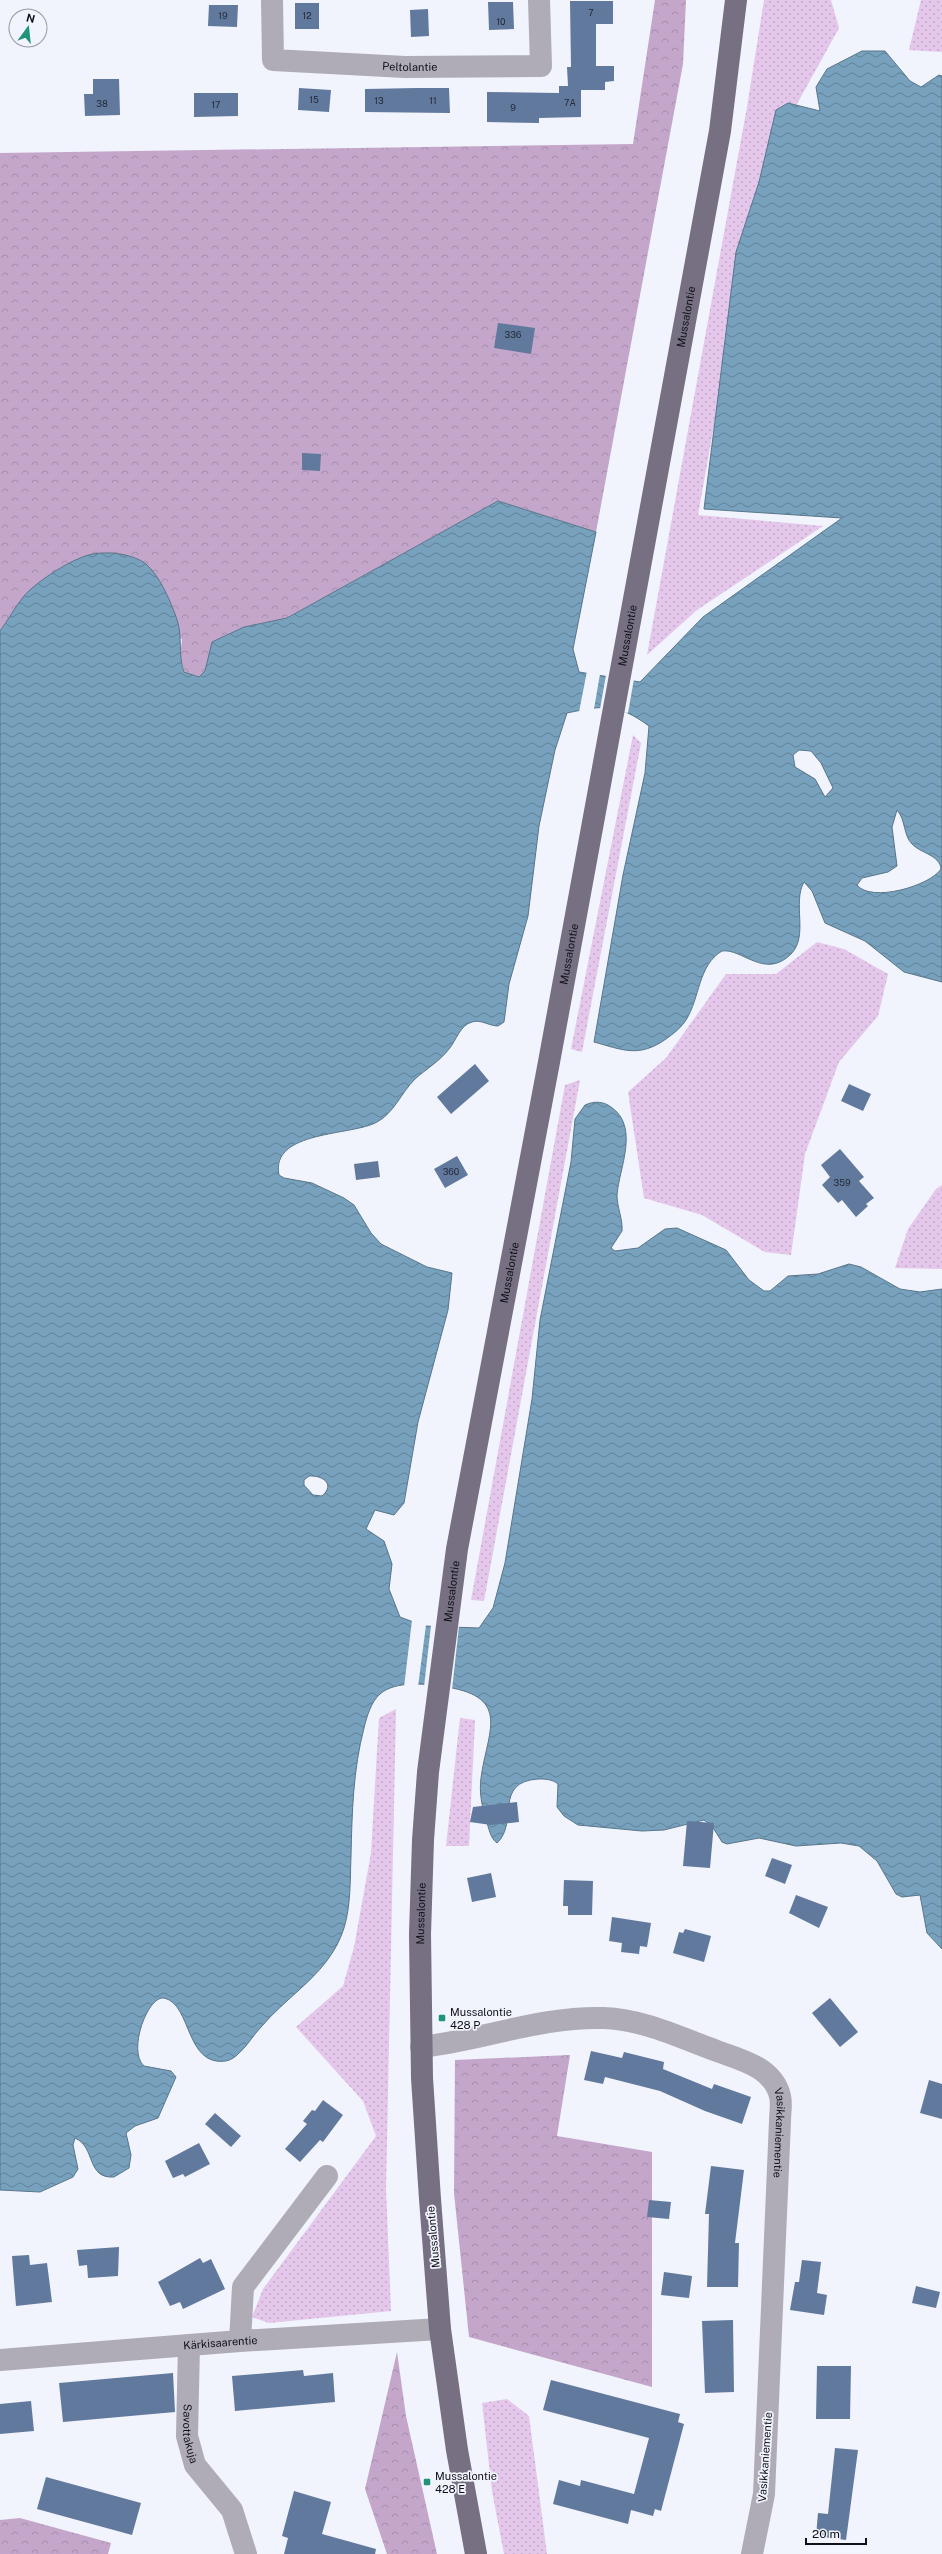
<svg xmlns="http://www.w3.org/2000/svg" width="942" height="2554" font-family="'Public Sans',sans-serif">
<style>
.grass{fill:url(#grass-dots)}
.forest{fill:url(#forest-crowns)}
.water{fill:url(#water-waves);stroke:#58768b;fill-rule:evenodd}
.pier{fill:#f1f3fd}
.building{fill:#61799c}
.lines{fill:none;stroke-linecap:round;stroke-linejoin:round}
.minor{stroke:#afacb6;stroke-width:22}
.major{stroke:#767082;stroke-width:22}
.poi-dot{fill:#1d9479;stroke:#f1f3fd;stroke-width:1.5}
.labels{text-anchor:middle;stroke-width:3.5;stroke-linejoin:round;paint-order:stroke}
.number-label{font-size:9px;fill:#242a39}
.street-label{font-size:11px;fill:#0f1018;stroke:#f1f3fd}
.poi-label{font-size:11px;fill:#0f1018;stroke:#f1f3fd;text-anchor:start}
</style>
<defs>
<pattern id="grass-dots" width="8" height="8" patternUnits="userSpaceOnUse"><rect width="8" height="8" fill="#e4c7ea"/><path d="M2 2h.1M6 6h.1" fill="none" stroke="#c2aac8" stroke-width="1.8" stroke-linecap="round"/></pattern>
<pattern id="forest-crowns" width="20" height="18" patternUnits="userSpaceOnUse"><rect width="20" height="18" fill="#c4a6ca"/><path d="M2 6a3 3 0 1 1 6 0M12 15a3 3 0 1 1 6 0" fill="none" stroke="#a78ead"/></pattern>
<pattern id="water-waves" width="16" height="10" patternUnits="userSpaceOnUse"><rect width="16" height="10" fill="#77a1bc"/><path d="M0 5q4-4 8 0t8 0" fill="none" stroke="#608298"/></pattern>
</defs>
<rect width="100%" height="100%" fill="#f1f3fd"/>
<path class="grass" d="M764,0H831L839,28L782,131L749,228L698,515L823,526L697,610L647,655L747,107Z
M921,0H942V52L909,50Z
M633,735L641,743L582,1052L571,1049Z
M817,942L844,949L888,974L878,1016L839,1062L805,1154L791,1255L765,1252L702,1215L644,1198L628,1092L666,1058L726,974H776Z
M580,1080L484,1601L471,1600L565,1085Z
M942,1185V1269L895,1268L908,1229L936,1189Z
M396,1709L386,2189L391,2311L269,2323L252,2317L263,2289L376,2136L363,2101L296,2027L343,1986L354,1947L371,1853L379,1718Z
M460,1718L475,1720L469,1846H446Z
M507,2399L529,2416L547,2554H504L492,2491L482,2403Z"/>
<path class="forest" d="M655,0H686L683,64L596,532L498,501L287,618L244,627L213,642L205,672L199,677L185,673L180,658L182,639L25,595L0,631V153L633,144Z
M570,2055L557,2136L652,2152V2387L469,2337L454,2193L455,2060Z
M397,2352L406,2416L437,2554H387L365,2489Z
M20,2518L111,2543L108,2554H0V2520Z"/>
<path class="water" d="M862,51H885L910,81L921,87L939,75L942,76V982L904,972L865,941L825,923L812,891L804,882C792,903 809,936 791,954C765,980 742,948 722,951C698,965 700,998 686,1020C681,1028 673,1034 666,1039C639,1058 623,1050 594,1042L623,875L645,773L649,726C617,703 605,705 567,713L555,750L539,826L528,916L509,984L504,1022L498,1026C489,1026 481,1019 472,1022C460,1025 456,1041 449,1049C440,1061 426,1069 415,1079C401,1093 394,1113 377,1122C353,1136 270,1130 279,1175L284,1178L312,1183L344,1198L354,1205L371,1233L381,1244L427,1267L452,1273L448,1310L418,1422L404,1503L394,1515L375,1510L366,1529L384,1541L392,1564L389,1589L400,1617L424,1626L479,1628L493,1608L505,1563L532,1399L540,1320L571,1162L575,1119L585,1105C594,1101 603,1101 611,1107C640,1127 619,1168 617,1195C617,1208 623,1219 622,1231L611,1248L615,1251L638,1248L665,1229L677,1228L726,1250L749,1280L764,1291H770L788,1276L818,1274L849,1264L861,1267L900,1289L920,1292L942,1289V1949L927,1933L920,1895L902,1897L896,1894L877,1861L859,1846L841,1843L796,1846L759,1838L727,1844L722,1842L712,1826L704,1820L664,1830L642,1831L578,1825L564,1816L557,1807L558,1784C552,1779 545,1779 538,1779C493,1782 519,1823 497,1843C490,1838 489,1828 486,1820C482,1807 479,1792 481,1778C487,1732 512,1698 447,1687C428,1684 396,1680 380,1694C371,1702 367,1716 364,1728C353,1770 352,1813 351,1856C350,1880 351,1905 344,1928C336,1954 318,1973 299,1990C286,2002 273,2013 262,2026C253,2035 247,2047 237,2055C234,2058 230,2060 226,2061C185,2067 192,2004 164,1998C148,1995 127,2051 144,2066L171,2071L176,2077L158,2118L135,2126L126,2133L131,2155L129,2168L114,2177C86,2179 96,2147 75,2138L73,2145L78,2169L73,2177L40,2192L0,2190V631C8,620 15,607 24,596C37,581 74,557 93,554C110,551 133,554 146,564C159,575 169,598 175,614C184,635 177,652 184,672L199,677L205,671L212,642L244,627L287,618L498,501L596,532L573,649L579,672L640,682L703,617L842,518L704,509L736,252L759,182L776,110L788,103L820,111L816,87L827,69ZM799,750L811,751L821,763L833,788L825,797L815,779L795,767L793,755ZM897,810C906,820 903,835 912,844C920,853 940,855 941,869C930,886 871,903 857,885L862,878L888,872L897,866L892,827ZM309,1476C322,1475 336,1484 322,1496L313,1495L304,1485V1480Z"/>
<path class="pier" d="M587,671L600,674L594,709L579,712Z
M606,675L634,679L628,713L600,709Z
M412,1620L426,1625L418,1687H404Z
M431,1625L459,1626L452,1690L424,1687Z"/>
<path class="building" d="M570,1H613V24H596V66H614V81L605,82V90H581V117L539,118V123L487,122V92L559,93V86H568L567,67H571Z
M488,2H513L514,29L489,30Z
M295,3H319V29H295Z
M209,5H238L237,27L208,26Z
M428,9L429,36L411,37L410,10Z
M93,79H119L120,115L85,116L84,94H93Z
M299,88L331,90L329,112L298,110Z
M417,88H449L450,113L365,112V89Z
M194,93H238V116L194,117Z
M498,323L535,328L531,354L494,348Z
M302,453L321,454L320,471L302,470Z
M475,1064L489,1081L451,1114L437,1097Z
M849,1084L871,1094L863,1111L841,1101Z
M840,1149L864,1177L859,1181L874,1198L866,1204L868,1206L856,1217L842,1200L838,1203L822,1185L830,1177L821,1165Z
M457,1156L468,1175L445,1188L434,1169Z
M378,1161L380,1177L356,1180L354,1164Z
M517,1802L519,1822L491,1825L470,1822L473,1807Z
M687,1821L714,1823L710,1868L683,1866Z
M772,1858L792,1865L785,1884L765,1876Z
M491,1873L496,1897L472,1902L467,1878Z
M564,1880L593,1881L592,1915H568V1906H563Z
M796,1895L828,1907L819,1928L789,1913Z
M612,1917L651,1923L647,1947L640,1946L639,1954L621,1952L622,1943L609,1941Z
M685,1929L711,1936L704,1962L673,1953L679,1932L683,1933Z
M830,1998L858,2032L840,2047L812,2013Z
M591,2051L622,2058L624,2052L664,2062L663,2069L712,2089L714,2084L751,2097L742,2124L705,2111L660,2091L605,2077L603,2084L584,2080Z
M929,2080L942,2084V2119L920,2113Z
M323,2100L343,2115L323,2142L320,2140L300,2162L285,2149L307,2124L303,2121L312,2110L315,2111Z
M215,2113L241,2136L231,2147L205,2124Z
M199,2143L210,2164L185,2177L183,2174L173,2178L165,2161Z
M711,2166L744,2170L735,2243H739L738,2287H707L709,2214H705Z
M649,2200L671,2202L669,2219L647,2217Z
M119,2247L118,2276L88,2278L87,2265L79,2266L77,2250Z
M29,2255L30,2265L47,2263L52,2302L16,2306L12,2256Z
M200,2258L203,2263L211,2259L225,2289L183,2309L180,2302L170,2306L158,2282Z
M802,2260L821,2262L817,2293L827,2295L824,2315L790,2310L795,2282H799Z
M664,2272L692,2276L689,2298L661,2295Z
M916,2286L940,2292L936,2308L912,2303Z
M733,2320L734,2392L705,2393L702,2321Z
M817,2366H851L850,2419H816Z
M303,2370L304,2376L333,2373L335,2402L235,2411L232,2376Z
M173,2373L175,2412L63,2422L59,2383Z
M551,2380L680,2414L678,2422L684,2424L661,2511L655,2509L653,2516L631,2510L628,2524L553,2504L559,2480L580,2486L581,2480L634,2494L649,2438L543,2410Z
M31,2401L34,2431L0,2434V2404Z
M835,2448L858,2450L846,2540L816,2536L818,2513L828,2514Z
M46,2477L141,2503L132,2535L37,2509Z
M294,2491L331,2502L322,2534L376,2549L375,2554H284L288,2538L282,2536Z"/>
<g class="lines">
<g class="minor">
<path id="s1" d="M272,0L273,60L405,67L541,66L539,0"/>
<path id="s2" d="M421,2047C482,2040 542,2016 604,2018C642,2019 681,2038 717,2051C741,2060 773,2067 780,2096C782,2104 780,2113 780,2121L764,2494L752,2554"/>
<path d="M240,2341L243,2287L327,2176"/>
<path id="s3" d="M189,2345L187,2436L195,2465L232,2510L246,2554"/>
<path id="s4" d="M0,2360L240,2341L440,2329"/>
</g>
<path class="major" id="s5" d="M476,2554L457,2450L440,2329L430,2199L422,2078L420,1934L423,1840L428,1772L457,1549L549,1062L720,131L736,0"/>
</g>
<g class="poi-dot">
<rect x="438" y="2014" width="8" height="8" rx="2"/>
<rect x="423" y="2478" width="8" height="8" rx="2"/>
</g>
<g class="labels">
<g class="number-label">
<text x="591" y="16">7</text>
<text x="223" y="19">19</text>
<text x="307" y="19">12</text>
<text x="501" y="25">10</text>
<text x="314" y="103">15</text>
<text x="379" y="104">13</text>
<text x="433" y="104">11</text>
<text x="570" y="106">7A</text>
<text x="102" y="107">38</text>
<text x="216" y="108">17</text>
<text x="513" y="111">9</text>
<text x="513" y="338">336</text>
<text x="451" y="1175">360</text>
<text x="842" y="1186">359</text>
</g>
<g class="street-label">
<text dy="4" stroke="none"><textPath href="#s1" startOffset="197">Peltolantie</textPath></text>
<text dy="4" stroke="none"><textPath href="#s5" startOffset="2264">Mussalontie</textPath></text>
<text dy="4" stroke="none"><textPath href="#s5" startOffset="1940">Mussalontie</textPath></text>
<text dy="4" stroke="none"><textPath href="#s5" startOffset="1616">Mussalontie</textPath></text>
<text dy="4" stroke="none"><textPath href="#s5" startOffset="1292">Mussalontie</textPath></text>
<text dy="4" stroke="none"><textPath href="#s5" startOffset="968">Mussalontie</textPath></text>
<text dy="4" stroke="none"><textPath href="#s5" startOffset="644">Mussalontie</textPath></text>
<text dy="4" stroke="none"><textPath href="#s2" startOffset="422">Vasikkaniementie</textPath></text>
<text transform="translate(433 2237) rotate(-95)" y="4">Mussalontie</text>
<text dy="4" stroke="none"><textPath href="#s4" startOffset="221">Kärkisaarentie</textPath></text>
<text dy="4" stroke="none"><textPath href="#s3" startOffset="89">Savottakuja</textPath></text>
<text transform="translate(765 2457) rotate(-86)" y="4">Vasikkaniementie</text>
</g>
<g class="poi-label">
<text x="450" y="2016">Mussalontie<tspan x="450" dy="13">428 P</tspan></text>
<text x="435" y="2480">Mussalontie<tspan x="435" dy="13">428 E</tspan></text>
</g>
</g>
<g transform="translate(28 28) rotate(15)"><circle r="19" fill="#f1f3fd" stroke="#9798a1"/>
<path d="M0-3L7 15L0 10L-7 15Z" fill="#1d9479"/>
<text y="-6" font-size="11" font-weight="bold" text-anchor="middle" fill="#0f1018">N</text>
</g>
<path d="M806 2538v6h60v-6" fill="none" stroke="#0f1018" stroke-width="2"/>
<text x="812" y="2538" font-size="12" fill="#0f1018" stroke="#f1f3fd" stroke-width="3" paint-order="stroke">20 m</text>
</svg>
